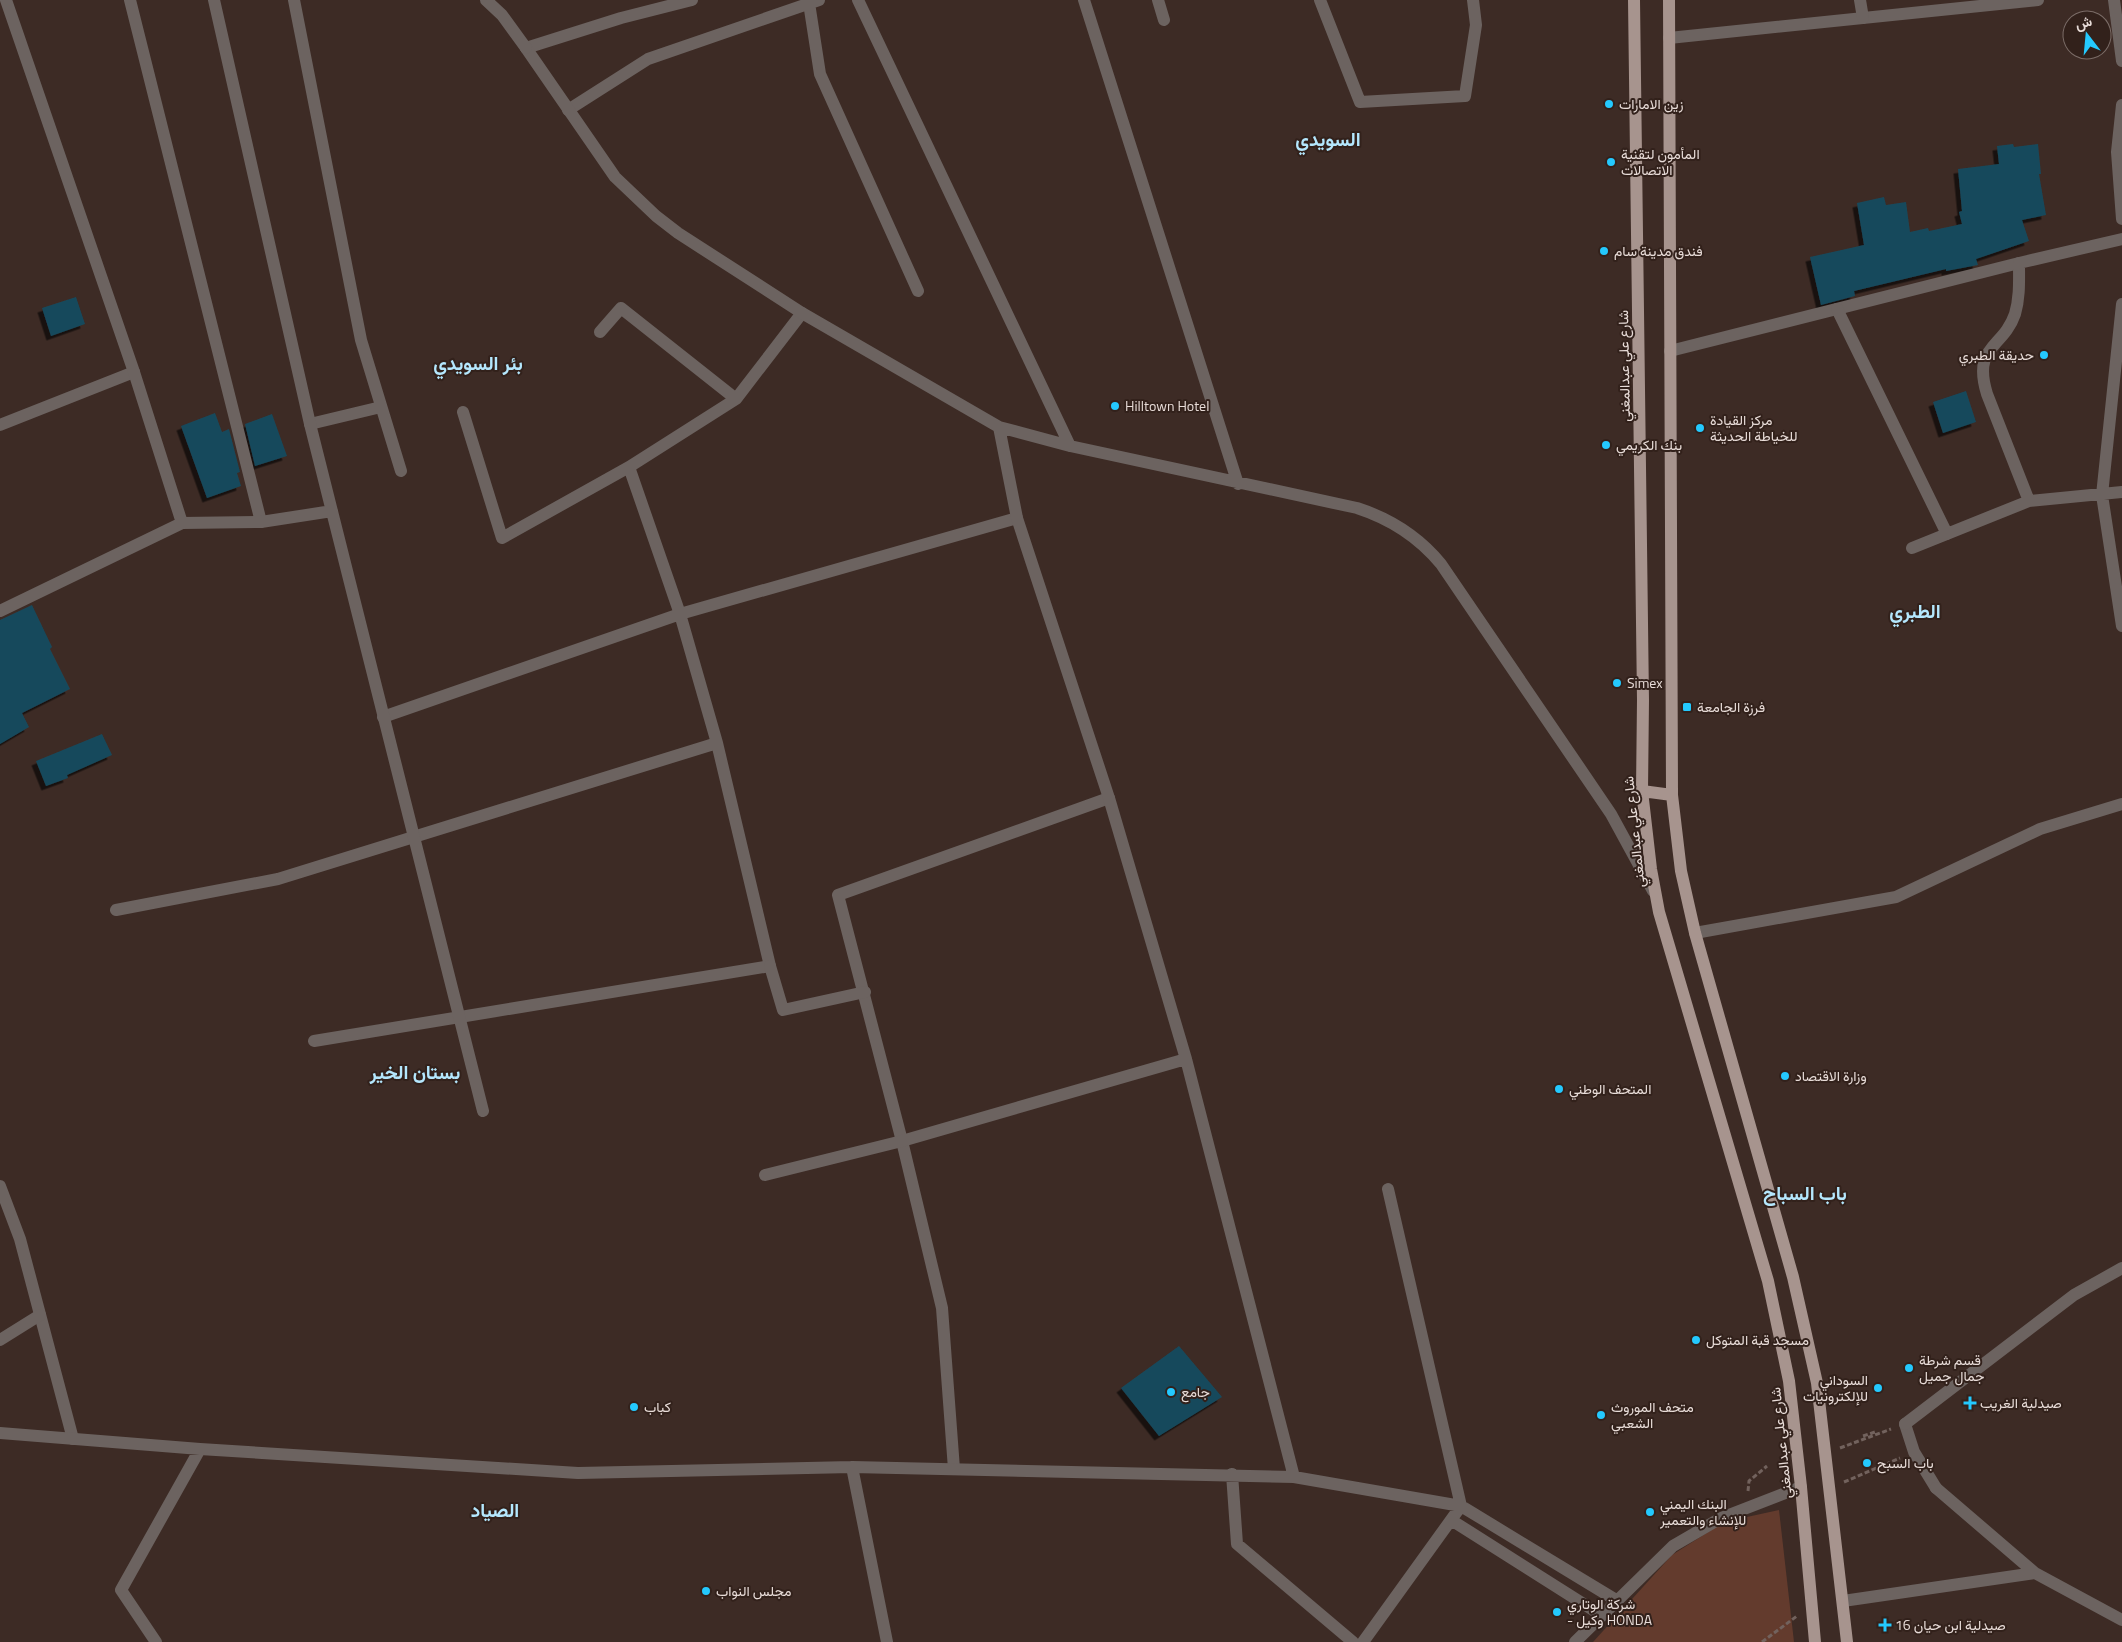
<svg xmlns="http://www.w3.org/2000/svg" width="2122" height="1642" font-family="'Titillium Web',Vazirmatn,sans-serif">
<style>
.green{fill:#633b2d}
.building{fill:#19495c;filter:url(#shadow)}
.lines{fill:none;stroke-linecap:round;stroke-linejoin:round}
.path{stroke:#72625d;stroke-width:3;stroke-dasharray:5 2.5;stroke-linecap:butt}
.service{stroke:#6c6360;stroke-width:12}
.minor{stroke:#6c6360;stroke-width:12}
.tertiary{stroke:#6c6360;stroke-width:12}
.primary{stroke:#a7948e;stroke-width:12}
.poi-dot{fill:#24c9fe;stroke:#32211b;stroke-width:2}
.labels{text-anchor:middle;stroke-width:4;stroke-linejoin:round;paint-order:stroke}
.poi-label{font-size:14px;fill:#e8dcd8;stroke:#32211b;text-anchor:start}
.street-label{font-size:14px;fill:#e8dcd8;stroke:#32211b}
.district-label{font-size:19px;font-weight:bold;fill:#b4e7fd;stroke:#32211b}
</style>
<defs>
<filter id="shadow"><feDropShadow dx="-4.5" dy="4.5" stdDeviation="0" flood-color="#0009"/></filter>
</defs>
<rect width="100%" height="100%" fill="#3d2b25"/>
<path class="green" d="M1779,1510L1794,1642H1593L1672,1555L1724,1522Z"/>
<path class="building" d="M2013,144L2014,147L2038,144L2041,174H2039L2046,215L2022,220L2029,241L1976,259L1978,265L1946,271V269L1854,291L1855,296L1821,305L1810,257L1864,245L1857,203L1884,197L1886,205L1906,202L1910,232L1928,228L1929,231L1962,224L1959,212L1962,211L1958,169L1999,164L1997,146Z
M76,297L85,324L51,336L42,308Z
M1966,391L1976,422L1943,433L1933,402Z
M215,413L222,432L229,429L240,472L237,473L241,486L207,498L181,426Z
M272,414L287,456L255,466L245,424Z
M32,605L52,647L50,649L70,689L22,713L29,727L0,744V620Z
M102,734L112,755L67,775L68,778L46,786L36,761Z
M1179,1346L1222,1397L1159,1436L1121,1388Z"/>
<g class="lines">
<path class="path" d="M1863,1436L1875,1432
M1840,1448L1891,1429
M1844,1482L1900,1458
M1748,1491L1749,1481L1767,1466
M1762,1642L1797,1616"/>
<path class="service" d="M130,0L261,522
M294,0L361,340L401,471
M809,3L820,74L918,291
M1669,38L2038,0
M526,48L621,18L692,0
M568,110L648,59L819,0
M600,332L621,308L736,399
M1670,351L2019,263
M463,412L502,538L629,467L736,399L802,313
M310,424L381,407
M0,425L134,372
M383,717L680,614L1017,518
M116,910L278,879L717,743
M1695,933L1896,897L2040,829L2122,804
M314,1041L770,966L717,743L680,614L629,467
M0,1186L20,1239L73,1439
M1905,1424L1914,1452L1936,1488
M954,1469L942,1308L902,1141L838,895L1109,798"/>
<path class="minor" d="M6,0L134,372L182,523
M214,0L310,424L483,1111
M858,0L1070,446
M1084,0L1238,484
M1158,0L1164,20
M1320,0L1360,102L1465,96L1476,25L1473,0
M1860,0L1863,18
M2114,0L2122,61
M526,48L615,177L656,216L678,233L802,313L999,427
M2122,105L2117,152L2122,219
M2122,304L2102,495L2122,626
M1837,309L1947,534
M2029,501L1987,394C1972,345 2003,349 2015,314C2020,297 2019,280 2019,263L2122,239
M1912,548L2029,501L2122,492
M0,611L182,523L261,522L332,511
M770,966L783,1010L865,992
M765,1175L902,1141L1186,1059
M0,1340L40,1315
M1905,1424L2074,1295L2122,1268
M0,1433L200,1449L578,1473L852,1467L1294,1477L1461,1506L1616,1600
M852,1467L887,1642
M1232,1474L1237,1544L1353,1642
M1294,1477L1186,1059L1109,798L1017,518L999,427L1070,446L1357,508C1391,519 1418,536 1441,564L1611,814L1653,891
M1936,1488L2035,1573L2122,1620
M1451,1520L1601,1615
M1843,1601L2035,1573
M156,1642L121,1590L200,1449
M1363,1642L1461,1506L1388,1189
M1575,1642L1673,1546L1721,1518L1801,1487"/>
<path class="tertiary" d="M486,0L502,15L526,48"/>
<path class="primary" d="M1634,0L1643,700L1642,791L1651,869L1659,912L1768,1281L1789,1381L1801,1487L1815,1642
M1669,0L1672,795L1681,871L1695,933L1793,1277L1817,1383L1847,1642
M1642,791L1672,795"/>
</g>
<g class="poi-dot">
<circle cx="1609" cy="104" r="5"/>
<circle cx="1611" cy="162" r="5"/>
<circle cx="1604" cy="251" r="5"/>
<circle cx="2044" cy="355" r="5"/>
<circle cx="1115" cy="406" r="5"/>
<circle cx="1700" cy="428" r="5"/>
<circle cx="1606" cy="445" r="5"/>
<circle cx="1617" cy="683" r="5"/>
<rect x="1682" y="702" width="10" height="10" rx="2.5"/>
<circle cx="1785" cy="1076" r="5"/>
<circle cx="1559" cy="1089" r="5"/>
<circle cx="1696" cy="1340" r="5"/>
<circle cx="1909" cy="1368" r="5"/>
<circle cx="1878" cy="1388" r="5"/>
<circle cx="1171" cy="1392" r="5"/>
<path d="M1967.5 1395.5h5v5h5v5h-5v5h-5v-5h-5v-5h5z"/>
<circle cx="634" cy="1407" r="5"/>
<circle cx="1601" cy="1415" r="5"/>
<circle cx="1867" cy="1463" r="5"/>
<circle cx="1650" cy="1512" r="5"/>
<circle cx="706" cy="1591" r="5"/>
<circle cx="1557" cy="1612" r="5"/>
<path d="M1882.5 1617.5h5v5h5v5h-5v5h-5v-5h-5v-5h5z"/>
</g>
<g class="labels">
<g class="poi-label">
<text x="1619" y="109">زين الامارات</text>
<text x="1621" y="159">المأمون لتقنية<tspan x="1621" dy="16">الاتصالات</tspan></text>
<text x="1614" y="256">فندق مدينة سام</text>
<text x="2034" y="360" text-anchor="end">حديقة الطبري</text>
<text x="1125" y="411">Hilltown Hotel</text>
<text x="1710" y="425">مركز القيادة<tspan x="1710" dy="16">للخياطة الحديثة</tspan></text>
<text x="1616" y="450">بنك الكريمي</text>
<text x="1627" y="688">Simex</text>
<text x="1697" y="712">فرزة الجامعة</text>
<text x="1795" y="1081">وزارة الاقتصاد</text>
<text x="1569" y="1094">المتحف الوطني</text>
<text x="1706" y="1345">مسجد قبة المتوكل</text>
<text x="1919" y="1365">قسم شرطة<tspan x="1919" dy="16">جمال جميل</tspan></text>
<text x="1868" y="1385" text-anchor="end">السوداني<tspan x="1868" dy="16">للإلكترونيات</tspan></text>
<text x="1181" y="1397">جامع</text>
<text x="1980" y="1408">صيدلية الغريب</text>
<text x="644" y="1412">كباب</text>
<text x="1611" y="1412">متحف الموروث<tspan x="1611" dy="16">الشعبي</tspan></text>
<text x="1877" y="1468">باب السبح</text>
<text x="1660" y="1509">البنك اليمني<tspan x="1660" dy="16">للإنشاء والتعمير</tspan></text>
<text x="716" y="1596">مجلس النواب</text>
<text x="1567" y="1609">شركة الوتاري<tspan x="1567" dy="16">- وكيل HONDA</tspan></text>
<text x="1895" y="1630">صيدلية ابن حيان 16</text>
</g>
<g class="street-label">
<text transform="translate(1624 366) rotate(-91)" y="5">شارع علي عبدالمغني</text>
<text transform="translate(1634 832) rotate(-96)" y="5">شارع علي عبدالمغني</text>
<text transform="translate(1781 1443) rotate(-96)" y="5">شارع علي عبدالمغني</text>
</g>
<g class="district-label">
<text x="1328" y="146">السويدي</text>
<text x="478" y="370">بئر السويدي</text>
<text x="1915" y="618">الطبري</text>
<text x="415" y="1079">بستان الخير</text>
<text x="1805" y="1200">باب السباح</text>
<text x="495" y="1517">الصياد</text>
</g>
</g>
<g transform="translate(2087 35) rotate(344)"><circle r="24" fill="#32211b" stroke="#7b6c67"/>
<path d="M0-4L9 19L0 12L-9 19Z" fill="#24c9fe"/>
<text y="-8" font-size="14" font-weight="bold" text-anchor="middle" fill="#e8dcd8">ش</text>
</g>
</svg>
